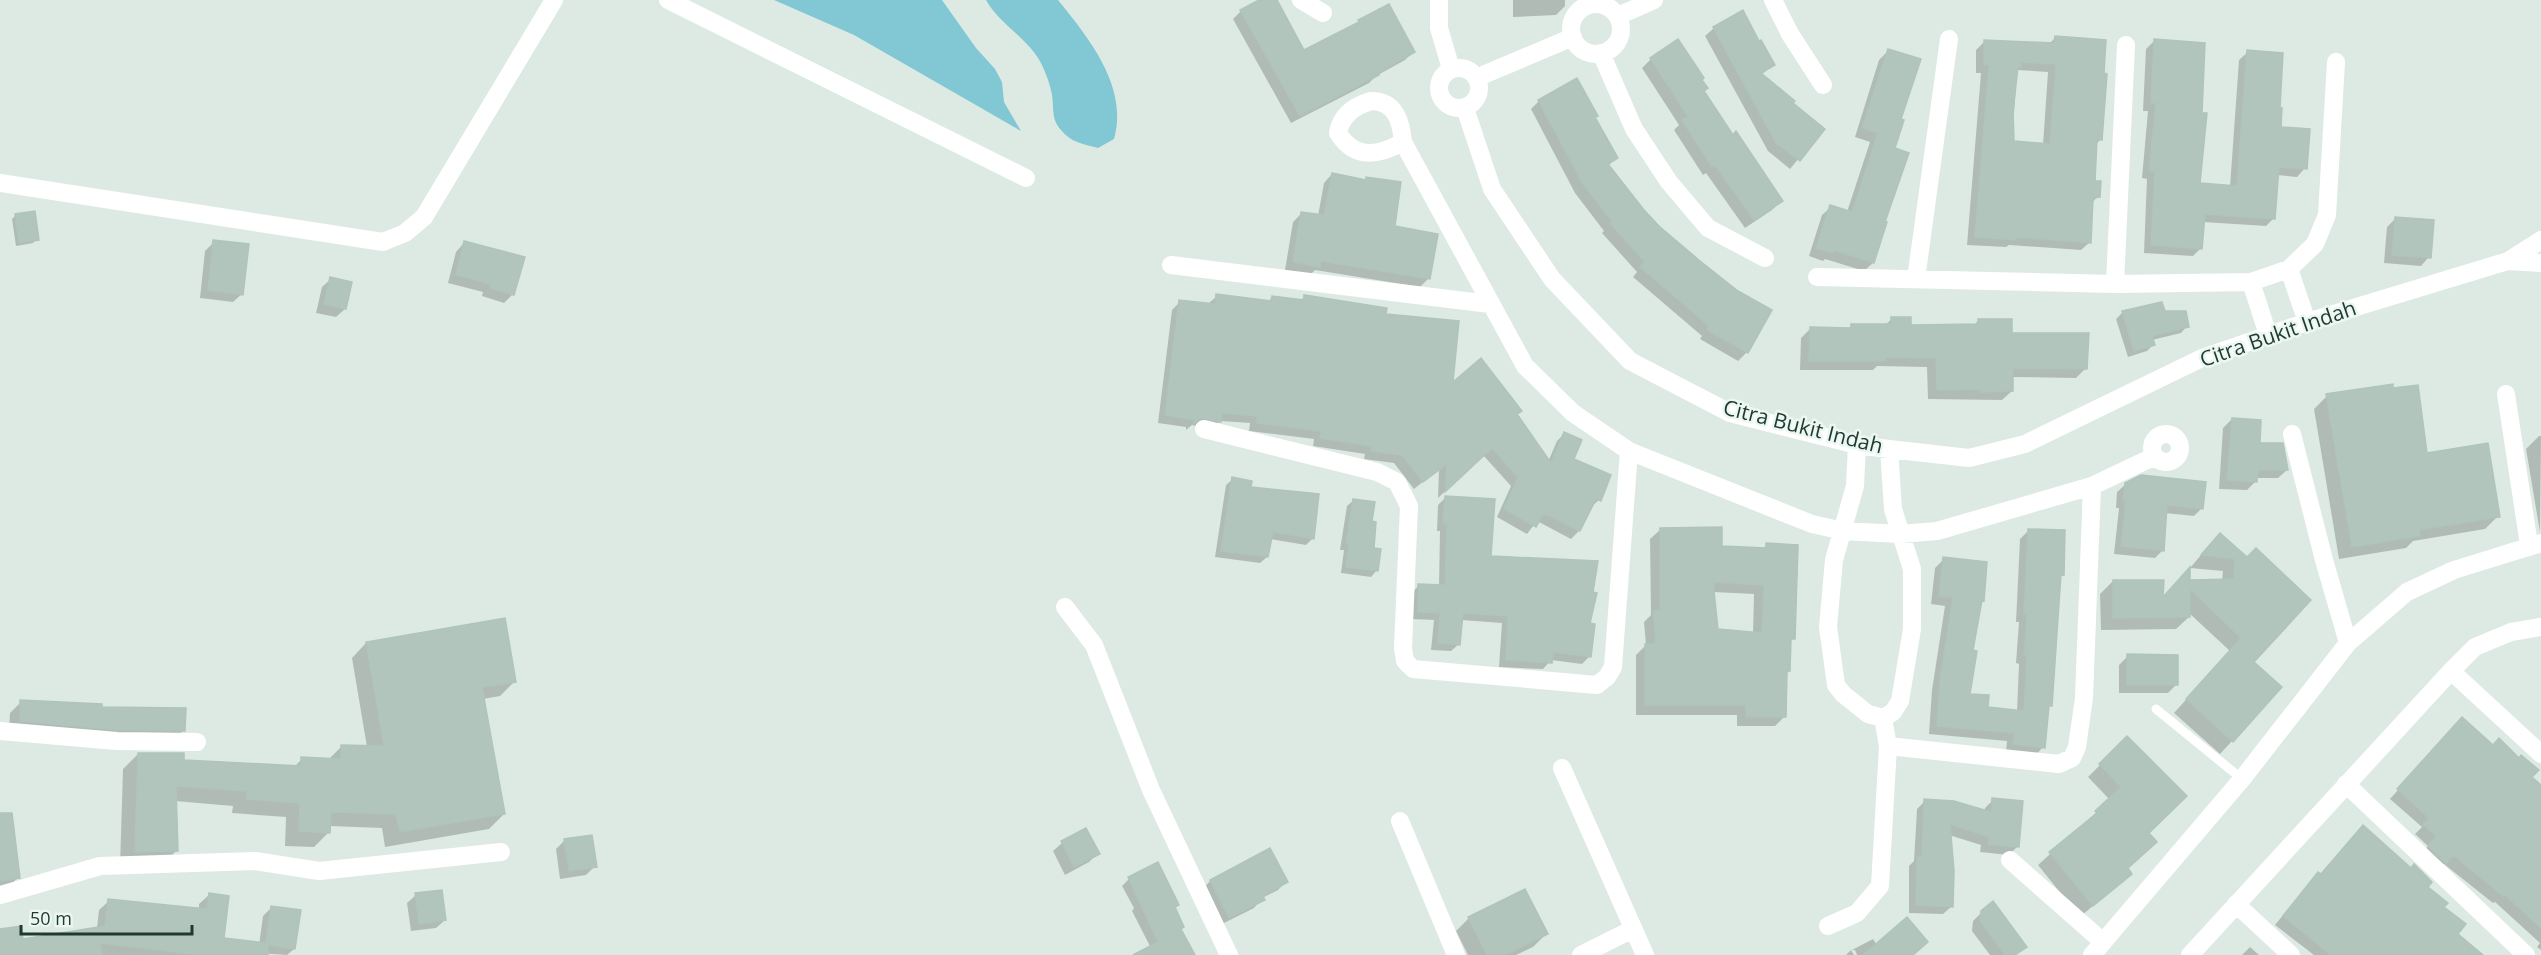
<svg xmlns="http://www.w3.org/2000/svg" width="2541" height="955" font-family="'Open Sans',sans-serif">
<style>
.water{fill:#81c8d4}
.shadow{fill:#0003;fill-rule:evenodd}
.building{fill:#b2c5bd;stroke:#afc4bb;stroke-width:1.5;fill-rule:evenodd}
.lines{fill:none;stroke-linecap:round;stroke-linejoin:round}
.lane{stroke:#fff;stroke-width:9}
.street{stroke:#fff;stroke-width:18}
.labels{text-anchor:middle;stroke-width:5;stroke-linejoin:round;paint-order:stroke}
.street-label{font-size:21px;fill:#1e3a32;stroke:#edf7f2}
</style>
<rect width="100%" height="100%" fill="#ddeae4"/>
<path class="water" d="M774,0H942L976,48L995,69L1002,82L1004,102L1021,131L854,35Z
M986,0H1058C1088,37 1129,87 1114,139L1098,148C1083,144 1070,142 1061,130C1051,119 1054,108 1052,95C1050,84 1046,73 1041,63C1028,38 1000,25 986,0Z"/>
<path class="shadow" d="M1262,0H1275L1303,52L1354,26L1359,21L1413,52L1405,60L1376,76L1369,83L1291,123L1233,19L1241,11Z
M1513,0H1565V6L1556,15L1513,17Z
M1714,28L1758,43L1773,65L1761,75L1791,104L1823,129L1790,169L1768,151L1705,36Z
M2055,38L2102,75L2101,139L2096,144L2093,182L2098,196L2091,204L2090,242L2081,250L2009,245L2006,247L1967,245L1981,73H1976V50L1985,41L2049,44ZM2017,70L2048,72L2043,145L2012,143Z
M2154,41L2198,185L2230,187L2239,60L2248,52L2278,110L2280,128L2305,168L2297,177L2277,175L2274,218L2266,226L2203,222L2201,248L2193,256L2144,253L2147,179L2142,178L2148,111H2143L2146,49Z
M1888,51L1899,120L1893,149L1883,223H1886L1873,263L1864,271L1825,259L1823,261L1809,256L1822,215L1831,207L1847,212L1870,142L1855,137L1879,60Z
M1651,59L1703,92L1733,136L1781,201L1772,210L1745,228L1706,173L1703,175L1674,130L1679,125L1642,68Z
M1539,101L1616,158L1608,166L1747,352L1738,361L1700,339L1702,336L1633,277L1637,272L1602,233L1604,231L1575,193L1531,109Z
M1332,174L1365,181L1367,179L1393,228L1428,279L1420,287L1315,270L1310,275L1285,270L1293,222L1302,213L1318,216L1324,183Z
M16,215L37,239L33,243L16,246L12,219Z
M2396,218L2429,257L2421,266L2384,263L2387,227Z
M214,242L242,294L233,302L200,298L205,251Z
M464,243L513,294L504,303L482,296L483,292L448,283L456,252Z
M331,279L345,309L336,317L316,313L322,287Z
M1217,296L1267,302L1272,298L1300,301L1305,296L1384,315L1451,386L1516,414L1548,462L1557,441L1565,433L1572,460L1599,500L1590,508L1579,531L1571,539L1537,521L1527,534L1497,517L1511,486L1483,455L1438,498L1439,469L1414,489L1394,463L1364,459L1365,454L1313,446L1314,439L1249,431L1250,423L1220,421L1212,429L1192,425L1186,430V427L1158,423L1172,310L1180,302L1208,304Z
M2123,312L2164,313L2187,326L2181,333L2152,340L2153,345L2147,351L2128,357L2116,319Z
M1892,319L1909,327L1974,325L1979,320L2086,368L2076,378L2011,377L2012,391L2002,400L1928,399L1927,367L1877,366L1873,370H1800L1801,338L1811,328L1848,329L1852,325H1885Z
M2327,396L2426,455L2498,516L2485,529L2413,541L2406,548L2339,559L2314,409Z
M2232,419L2287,470L2278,478H2256L2255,482L2247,490L2219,489L2223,428Z
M2539,436H2541L2540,532L2526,449Z
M1233,479L1249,488L1313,538L1306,545L1270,539L1267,557L1260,563L1215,557L1226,485Z
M2126,484L2202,508L2194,516L2165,513L2163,550L2155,558L2114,554L2119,508H2116L2117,492Z
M1445,498L1490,558L1588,625L1590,656L1582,664L1551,660L1543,669L1499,667L1502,623L1461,620L1459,644L1451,651L1431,650L1434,620L1411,619L1412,593L1419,585L1439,586L1440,531H1437L1438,505Z
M1354,500L1371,523L1377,570L1371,577L1341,573L1344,550H1340L1347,506Z
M1660,530L1721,548L1762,550L1767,545L1793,638L1789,642V671L1785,674V716L1775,726H1737V715H1636V655L1646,645L1644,622L1651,615L1650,539ZM1713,592L1754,594L1753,634L1716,630Z
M2029,530L2063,574L2060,577L2051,705L2047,709L2043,747L2035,756L2006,752L2007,741L1929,734L1932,690L1945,606L1931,604L1935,568L1944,559L1982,600L1980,602L1971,652L1969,695L1986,708L2017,712L2019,664L2016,663L2019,622H2016L2020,539Z
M2207,548L2247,559L2252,662L2232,741L2220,754L2174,713L2230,651L2189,613V617L2176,629L2101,630L2100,594L2113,581L2162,600L2189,581H2222L2223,571L2190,568Z
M366,643L515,681L500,696L483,699L504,814L489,829L385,847L382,828L329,826V832L314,847L285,846L286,817L232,813L233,806L175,801L176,851L161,866H120L123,769L138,754L183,761L293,768L302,759L328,760L342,746L367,747L352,658Z
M2128,656L2176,685L2168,693H2119V665Z
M21,702L100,708L184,730L172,741L9,732L10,713Z
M2454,728L2530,777L2541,787V950L2537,947L2540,943L2495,902L2493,903L2444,864L2437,871L2420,856L2428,846L2415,834L2422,827L2390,799Z
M2127,738L2147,833L2126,869L2130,874L2080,917L2038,865L2110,800L2088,777Z
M1993,800L2017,847L2009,855L1980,852L1981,845L1949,835L1952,906L1943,914L1909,913V866L1914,861L1917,809L1925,801L1984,812L1985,808Z
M2363,827L2426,888L2442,908L2456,934L2475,955H2314L2275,925L2310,882L2318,874L2320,876Z
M1086,830L1098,853L1089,862L1065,875L1053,851L1062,843Z
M565,840L595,866L586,875L560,879L556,849Z
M0,844L18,877L10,886L0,887Z
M1269,850L1286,881L1278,890L1262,898L1254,908L1220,925L1202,890L1210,881Z
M1129,879L1177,905L1174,908L1180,929L1193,955H1152V950L1132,911L1134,908L1122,886Z
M209,895L222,939L243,955H0V931L21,941L97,928L99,910L109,901L199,910V904Z
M416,895L445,920L436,928L411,931L407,903Z
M272,907L294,949L287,955L258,953L263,916Z
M1982,912L2025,947L2016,955H1990L1972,931L1973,921Z
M1469,918L1546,934L1533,947L1516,955H1468L1456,931Z
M1873,939L1877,945L1913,955H1857L1855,950H1852Z
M2250,947L2259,955H2242Z
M1851,950L1854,955H1846Z"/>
<path class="building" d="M1259,0H1277L1304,50L1359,22L1358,20L1389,4L1415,52L1378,73L1379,75L1300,116L1240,10Z
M1743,10L1759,41L1761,40L1775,65L1761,73L1795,101L1793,103L1825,129L1800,161L1776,143L1713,27Z
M2055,36L2106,40L2104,73L2107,74L2102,140L2097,139L2095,181H2101L2100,197L2093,198L2091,243L2016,237V240L1975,237L1989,65H1984V40L2054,43ZM2021,62L2056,64L2050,144L2014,141L2013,111L2018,67H2021Z
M1678,39L1704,78L1702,80L1708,88L1704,91L1733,135L1736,131L1783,201L1754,220L1715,165L1712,167L1682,120L1688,116L1650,58Z
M2154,39L2205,43L2202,113H2207L2200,183L2237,186L2247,50L2283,53L2280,108H2282L2281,127L2310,129L2307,169L2279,167L2275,219L2205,214L2202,249L2151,245L2155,171H2149L2156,103H2151Z
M1888,49L1921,59L1901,119L1904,120L1895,148L1909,153L1885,222H1887L1874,263L1834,250L1833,253L1816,248L1830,205L1852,212L1878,133L1862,128Z
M1577,78L1598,116L1595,117L1618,158L1608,164L1644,210L1660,227L1700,261L1738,291L1772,310L1748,353L1707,330L1709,326L1640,267L1645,262L1610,223L1612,221L1583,184L1538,100Z
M1332,173L1366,180V177L1401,182L1395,226L1438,234L1430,279L1321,261L1320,267L1293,262L1301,212L1324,215Z
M35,211L39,240L19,243L15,214Z
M2395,217L2434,220L2431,258L2392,255Z
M213,240L249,244L243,295L208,290Z
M464,241L525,257L514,295L490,288L491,284L456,275Z
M330,277L352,282L346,309L324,304Z
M1216,294L1271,301L1272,296L1304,300V295L1387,308L1386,314L1459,321L1453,382L1481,358L1522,411L1517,414L1551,463L1564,432L1582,440L1574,459L1611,475L1601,501L1596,499L1580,531L1544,513L1536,527L1504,509L1518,477L1492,448L1445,492L1447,464L1423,482L1402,455L1371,451L1372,446L1320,438L1321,431L1257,423V416L1222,413L1221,422L1201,418L1194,424V420L1165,415L1179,300L1215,304Z
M2162,302L2165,311H2186L2189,327L2152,336L2155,345L2134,351L2122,311Z
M1891,317H1911V325L1978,324V319H2012V333H2089L2087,369L2013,368V391L1980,392V389L1937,390L1936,358L1885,357V361H1809L1810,327L1851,328V324H1891Z
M2393,384V388L2418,385L2427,453L2488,443L2500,517L2419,530L2420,536L2352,547L2326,394Z
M2232,418L2261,420L2260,443H2283L2288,470H2258L2257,482L2227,480Z
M2141,475L2206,482L2203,509L2167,505L2164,551L2121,546L2126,501L2123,500L2125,483Z
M1232,477L1252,481L1251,487L1319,494L1314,539L1273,532L1268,557L1221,551Z
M1445,496L1495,499L1491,556L1598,561L1593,592L1597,593L1590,623L1595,624L1591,657L1553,652L1552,663L1506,660L1508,616L1463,613L1460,645L1438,643L1440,613L1418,612V584L1445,585L1447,524H1443Z
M1353,499L1375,502L1372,521L1376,522L1374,548L1381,549L1378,571L1346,567L1349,544H1346Z
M1722,527V546L1766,548V543L1798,545L1795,639H1791L1790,671H1787L1786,717H1746V705H1645V644H1656L1653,611L1660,610V528ZM1713,582L1764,585L1762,633L1718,629Z
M2028,529L2065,530L2064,575L2061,574L2052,706H2049L2045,748L2013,744L2015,733L1937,726L1940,680L1953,597L1939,596L1943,557L1987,562L1984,601L1982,600L1973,650L1977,651L1970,694L1989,695L1988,707L2024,711L2027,655H2024L2027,614H2024Z
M2220,533L2247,557L2256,548L2311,600L2254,662L2282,687L2233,742L2186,699L2241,638L2190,589V617L2113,618V580H2164L2163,597L2190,567V580L2234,579L2235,559L2201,555Z
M505,618L516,682L482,687L505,814L400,832L396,814L331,812L330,833L299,831L300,803L246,799L247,791L176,786L178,851L135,852L138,753H184V760L301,766V757L341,759V745L384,746L366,642Z
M2127,654L2178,655V685H2127Z
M20,700L102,704V707L186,708L185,731L118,730L20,721Z
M2462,717L2493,745L2499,738L2519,758L2521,755L2539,770L2532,777L2541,785V928L2504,894L2503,896L2453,855L2446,864L2428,846L2436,836L2423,825L2429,818L2397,789Z
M2127,736L2187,796L2149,833L2157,842L2128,868L2132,874L2093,906L2049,852L2097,813L2095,811L2121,787L2099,764Z
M1992,798L2023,801L2019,847L1988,844L1989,837L1950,824L1954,871L1953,907L1916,905L1917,856H1922L1924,799L1954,801L1991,812Z
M0,813H12L20,878L0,881Z
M2363,825L2411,868L2414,864L2432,882L2428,887L2448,903L2444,907L2466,924L2458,934L2483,955H2331L2283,916L2318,872L2321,874Z
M1086,828L1100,854L1074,867L1061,841Z
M592,835L597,867L569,871L564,839Z
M1270,848L1288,882L1263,896L1265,900L1229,918L1210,880Z
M1158,862L1179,905L1175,907L1184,927L1181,929L1195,955H1133L1158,942L1128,877Z
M1525,889L1548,934L1505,955H1487L1468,917Z
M442,890L446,920L419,924L415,893Z
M209,893L229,896L224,938L266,943L271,906L301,910L295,949L268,945V955H200L100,943L102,955H0V929L21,926L23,939L105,926L108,899L207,909Z
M1993,901L2027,947L2015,955H2005L1980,921L1981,911Z
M1907,917L1928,942L1913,955H1863Z"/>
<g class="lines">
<path class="lane" d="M2156,709L2242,779"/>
<path class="street" d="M668,0L1026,178
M1301,0L1323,13
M1439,0V28L1451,69
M1773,0L1790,34L1823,85
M1571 29a25 25 0 1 1 50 0a25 25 0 1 1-50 0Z
M1618,16L1654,0
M1601,53L1634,129L1669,182L1708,228L1765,258
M1439 88a20 20 0 1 1 40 0a20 20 0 1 1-40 0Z
M1476,78L1573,37
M1465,108L1492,189L1552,279L1630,361L1730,413L1857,445L1889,449L1969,458L2025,444L2202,358L2307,322L2508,261L2541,240
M1403,142C1378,156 1355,160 1338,133C1341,115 1354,106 1371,101C1396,101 1401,122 1403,142L1525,366L1573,413L1629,451L1812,524L1843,531L1900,534L1937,531L2092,486L2153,457
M0,183L383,242L405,233L424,217L554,0
M2508,261L2541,263
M1171,265L1490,304
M2289,269L2307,322
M1817,277L2115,284L2251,282L2289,269L2315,244L2327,215L2336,62
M1916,279L1949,39
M2251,282L2268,335
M2115,284L2126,45
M2506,394L2529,545
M1204,429L1377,472L1397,482L1409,506L1403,648L1405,661L1413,669L1597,685L1607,677L1613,667L1629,451
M2152 448a14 14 0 1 1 28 0a14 14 0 1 1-28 0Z
M2292,434L2324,560L2348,643
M1857,445L1855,486L1834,560L1828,627L1836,685L1843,694L1868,714L1883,718L1893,712L1900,701L1912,629V569L1893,509L1889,449
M1065,607L1094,645L1151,790L1229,955
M2451,671L2541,754
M0,731L117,741L197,742
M1888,746L2059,764L2072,758L2077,747L2084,698L2092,486
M1562,768L1645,955
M2346,784L2526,955
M1400,821L1456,955
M2010,860L2103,942
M0,895L100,866L255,861L319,871L501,852
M2236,904L2291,955
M1828,926L1857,913L1880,886L1888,746L1883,718
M1581,955L1633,929
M2092,955L2242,779L2348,643L2407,592L2454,570L2541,543
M2190,955L2451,671L2475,647L2511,632L2541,627"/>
</g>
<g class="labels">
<g class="street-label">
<text transform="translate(2278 334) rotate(-19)" y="7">Citra Bukit Indah</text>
<text transform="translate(1803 427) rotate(14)" y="7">Citra Bukit Indah</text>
</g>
</g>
<path d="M21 925v9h171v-9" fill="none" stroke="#1e3a32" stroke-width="3"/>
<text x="30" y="925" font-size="18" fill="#1e3a32" stroke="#edf7f2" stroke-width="4.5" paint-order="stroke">50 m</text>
</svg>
